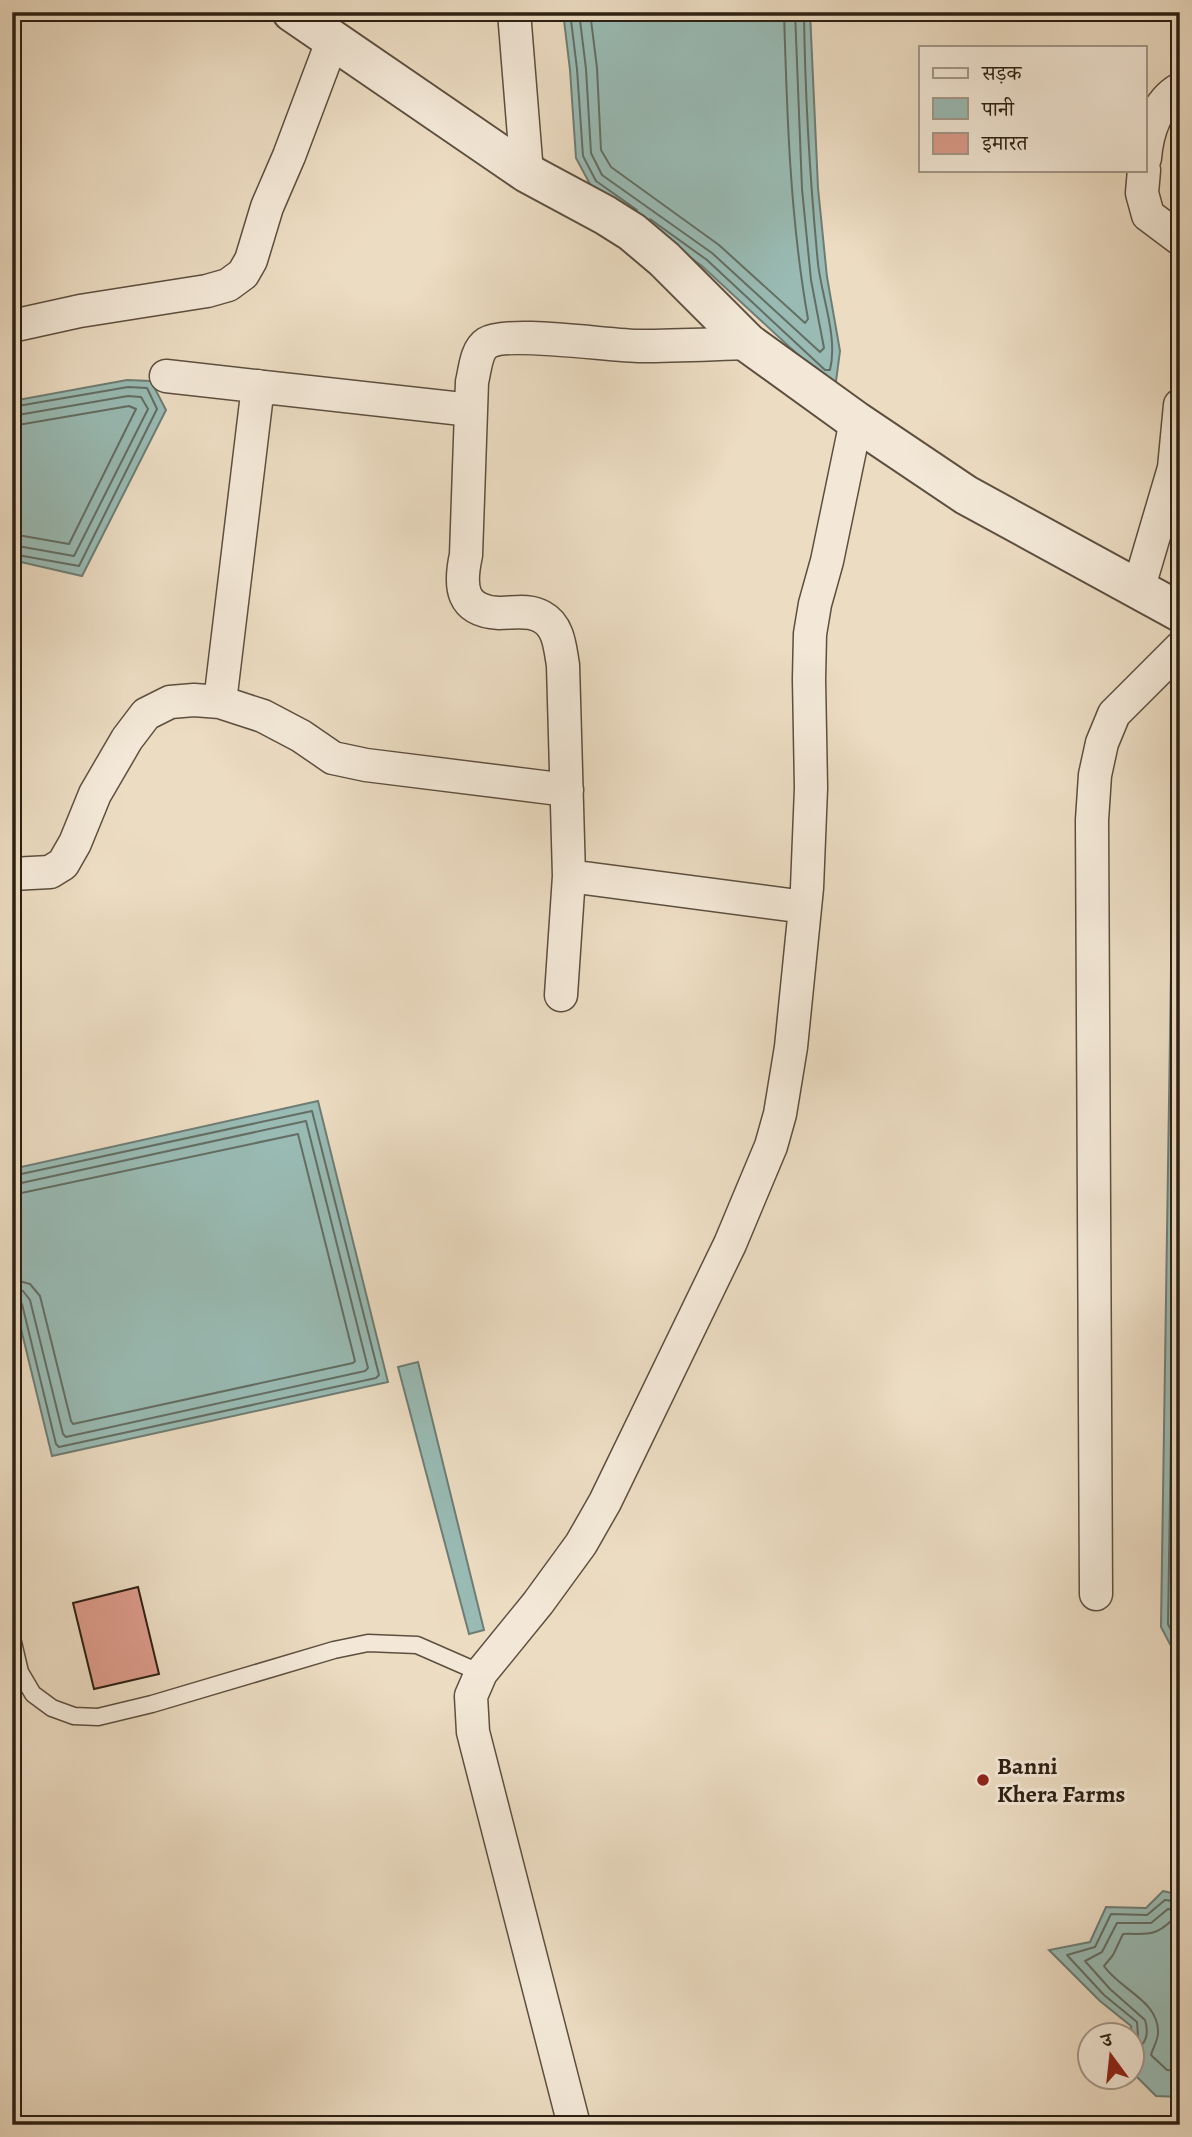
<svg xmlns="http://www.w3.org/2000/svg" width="1192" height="2137" font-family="Alegreya,'Noto Serif Devanagari',serif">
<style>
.water{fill:#99bbb4;stroke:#6e7d74;stroke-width:2}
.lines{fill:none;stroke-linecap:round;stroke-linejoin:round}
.shore{stroke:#636e64;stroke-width:2}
.building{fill:#dd9b8b;stroke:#2d2013;stroke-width:2}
.service-casing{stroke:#5d4f3f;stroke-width:19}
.minor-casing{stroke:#5d4f3f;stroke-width:35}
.tertiary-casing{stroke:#5d4f3f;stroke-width:42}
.service{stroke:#f3e8d7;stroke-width:16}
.minor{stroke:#f3e8d7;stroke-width:32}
.tertiary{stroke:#f3e8d7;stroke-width:38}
.poi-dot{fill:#8f2418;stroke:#f3e8d7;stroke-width:2.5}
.labels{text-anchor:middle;stroke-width:6;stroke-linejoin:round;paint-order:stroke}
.poi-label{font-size:24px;font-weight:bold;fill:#2d2013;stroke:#f3e8d7;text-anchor:start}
</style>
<rect width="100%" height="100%" fill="#ecdcc2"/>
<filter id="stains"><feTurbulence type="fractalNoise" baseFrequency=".00286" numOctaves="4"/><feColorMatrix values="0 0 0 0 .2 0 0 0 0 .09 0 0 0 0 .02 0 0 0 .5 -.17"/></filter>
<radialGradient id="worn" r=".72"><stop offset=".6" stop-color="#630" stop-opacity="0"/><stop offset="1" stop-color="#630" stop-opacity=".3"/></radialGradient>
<path class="water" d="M563,12H810L818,188L827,277L840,351L835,389L702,266L591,186L576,158L570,70Z
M127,380L151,381L166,410L82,576L12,560V401Z
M1175,708H1180V1663L1161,1627Z
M318,1101L388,1382L52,1456L12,1292V1169Z
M418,1362L484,1630L469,1634L398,1367Z
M1163,1891L1180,1895V2097L1156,2096L1133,2073L1131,2026L1100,2001L1049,1950L1090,1942L1106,1907L1146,1908Z"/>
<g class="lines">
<path class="shore" d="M570,12L577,69L583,156L596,181L637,210
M579,12L586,69L591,153L602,175L712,253L820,352L824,348L811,280L802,189L795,12
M590,12L597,68L601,150L611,167L719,245L805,323L808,319C790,218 787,115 784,12
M650,219L707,260L825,370H830C838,337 822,298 818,264C810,180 805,96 804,12
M12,407L128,387L147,388L157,409L79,566L12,554
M12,416L128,396L141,397L148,409L74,556L12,545
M12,426L129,406L136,409L69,544L12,534
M1180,874L1168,1624L1180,1648
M12,1176L312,1111L379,1375L376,1378L59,1447L56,1444L22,1304L18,1299L12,1298
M12,1185L306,1121L368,1368L365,1371L66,1437L63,1434L30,1300L23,1291L12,1289
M12,1195L298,1134L355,1361L353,1363L73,1424L71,1421L40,1296L30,1284L12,1279
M1180,1454L1177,1622L1180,1628
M1180,1921H1171C1153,1938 1145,1933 1123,1934L1113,1955L1104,1966C1120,1990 1160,2001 1158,2034C1157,2042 1153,2048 1151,2055L1167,2070L1180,2071
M1132,2042L1138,2036L1137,2022L1104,1995L1067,1955L1095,1947L1111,1914L1147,1915L1165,1900L1180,1902
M1132,2051C1147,2046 1149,2033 1145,2020L1110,1989L1085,1961L1102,1952L1117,1923H1151L1168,1909L1180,1910"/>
</g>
<path class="building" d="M138,1587L159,1674L94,1689L73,1603Z"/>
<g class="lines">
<g class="service-casing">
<path id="service" d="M12,1638L20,1672L33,1694L52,1708L74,1716L98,1717L152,1704L334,1650L368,1643L417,1645L481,1673"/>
</g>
<g class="minor-casing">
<path id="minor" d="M514,12L527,173
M1145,158C1147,132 1157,102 1180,89
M1144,170L1142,193L1148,215L1180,239
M12,326L80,311L207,291L228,285L243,274L251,260L267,207L289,156L333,39
M166,376L471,410
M1138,590L1174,468L1180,405
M220,702L258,386
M12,874L50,872L63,864L75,843L95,794L127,739L146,714L170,702L194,700L220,702L263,716L301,736L333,758L366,765L567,790
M569,876L805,907
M561,995L569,876L563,665C560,648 559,626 542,617C529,609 513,613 499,613C461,611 459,587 466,555L472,382C475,370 476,350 487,343C508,330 610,346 641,346C677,346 713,344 748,343
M1096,1594L1092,820L1095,775L1102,743L1114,714L1180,648
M574,2125L473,1732L471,1696L481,1673L538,1603L581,1544L605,1502L730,1244L771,1146L780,1114L791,1047L807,888L811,788L809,679L810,634L815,604L827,561L856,421"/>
</g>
<g class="tertiary-casing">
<path id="tertiary" d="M292,12L527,173L605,215L632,232L664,259L748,343L856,421L966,495L1180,612"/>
</g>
<use href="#service" class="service"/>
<use href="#minor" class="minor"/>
<use href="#tertiary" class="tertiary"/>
</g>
<circle class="poi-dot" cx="983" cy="1780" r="7"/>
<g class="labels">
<g class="poi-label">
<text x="997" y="1774">Banni<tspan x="997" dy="28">Khera Farms</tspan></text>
</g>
</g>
<rect width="1192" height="2137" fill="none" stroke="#ecdcc2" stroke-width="42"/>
<rect x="14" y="14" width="1164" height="2109" fill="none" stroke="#2d2013" stroke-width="3.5"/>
<rect x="21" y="21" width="1150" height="2095" fill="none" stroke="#2d2013" stroke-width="2"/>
<rect x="919" y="46" width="228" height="126" fill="#f3e8d7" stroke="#a49889" stroke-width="2"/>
<rect x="933" y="68" width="35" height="10" fill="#f3e8d7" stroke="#a49889" stroke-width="2"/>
<text x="982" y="80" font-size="21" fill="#2d2013">सड़क</text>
<rect x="933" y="98" width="35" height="21" fill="#99bbb4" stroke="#a49889" stroke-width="2"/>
<text x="982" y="116" font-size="21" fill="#2d2013">पानी</text>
<rect x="933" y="133" width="35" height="21" fill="#dd9b8b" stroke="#a49889" stroke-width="2"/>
<text x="982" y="150" font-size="21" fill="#2d2013">इमारत</text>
<g transform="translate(1111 2056) rotate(345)"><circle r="33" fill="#f3e8d7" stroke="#a49889" stroke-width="2"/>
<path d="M0-5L12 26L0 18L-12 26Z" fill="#8f2418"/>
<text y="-10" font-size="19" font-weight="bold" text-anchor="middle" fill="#2d2013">उ</text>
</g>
<rect width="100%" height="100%" filter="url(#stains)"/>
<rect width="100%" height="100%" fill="url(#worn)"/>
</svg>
